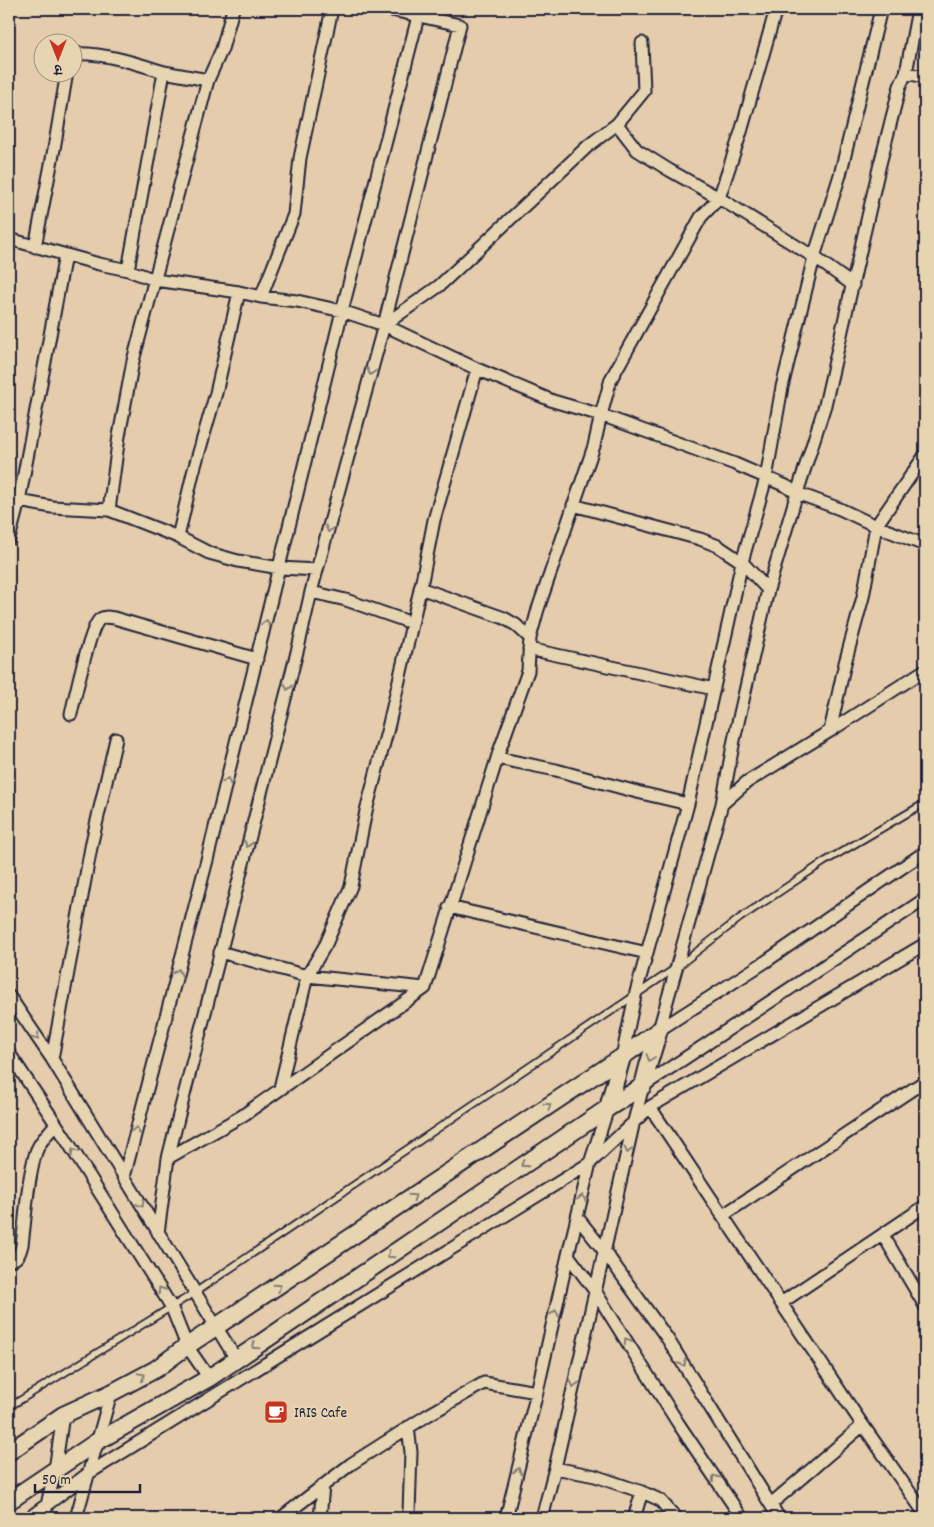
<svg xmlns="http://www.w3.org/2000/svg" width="934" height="1527" font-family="Dekko,'Playpen Sans Deva',sans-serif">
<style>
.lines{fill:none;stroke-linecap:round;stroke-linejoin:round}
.lane-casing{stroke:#22223b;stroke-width:9}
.street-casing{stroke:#22223b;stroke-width:15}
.secondary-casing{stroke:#22223b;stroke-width:20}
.lane{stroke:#e7d5b2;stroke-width:5.5}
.street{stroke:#e7d5b2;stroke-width:11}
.secondary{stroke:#e7d5b2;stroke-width:16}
.oneway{stroke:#847c76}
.labels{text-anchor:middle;stroke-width:4.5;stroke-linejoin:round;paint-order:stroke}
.poi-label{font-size:15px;fill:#22223b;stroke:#e7d5b2;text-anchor:start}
</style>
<rect width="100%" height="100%" fill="#e5ccac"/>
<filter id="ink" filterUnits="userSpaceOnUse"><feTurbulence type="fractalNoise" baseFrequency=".02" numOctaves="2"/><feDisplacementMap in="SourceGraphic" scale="10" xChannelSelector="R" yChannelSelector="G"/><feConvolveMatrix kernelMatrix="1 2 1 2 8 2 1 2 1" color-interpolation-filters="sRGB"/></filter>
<g filter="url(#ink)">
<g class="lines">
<g class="lane-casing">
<path id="lane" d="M9,1407L194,1293L677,967L740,918L824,862L925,803"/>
</g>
<g class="street-casing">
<path id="street" d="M776,9L741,132L719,198L814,257L853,285
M72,57L75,54C102,52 138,64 164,72L128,270
M164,72L208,80
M906,73L925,77
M617,124L644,91L642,43
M9,239L99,264L128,270L155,280L239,292L261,297L297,301L342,311L384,325L477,369L553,401L601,415L735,464L786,486L797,493L840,509L876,526L925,545
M35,247L54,149L67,72
M65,255L19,501L52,507L109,510L178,537L209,553L238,561L280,568L317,570
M261,297L294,214L300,158L332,9
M573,505L700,539L718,546L742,562L768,590
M109,510L119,436L133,361L208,80L222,49L233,9
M178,537L193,473L216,393L239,292
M9,539L19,501
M420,588L504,618L516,625L530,638
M311,592L346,600L412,623
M529,649L714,689
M71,714C75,697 90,628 99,620C103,616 108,617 114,618L257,659
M830,731L925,670
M497,758L556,770L637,792L688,804
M722,804L747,782L830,731L845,663L863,597L876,526L925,455
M449,907L647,953
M220,952L307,976L425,988
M9,996L52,1059L236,1359
M659,1030L722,804L734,740L768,590L797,493L825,405L879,168L900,86L906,73L918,9
M659,1030L765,962L878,884L925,852
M9,1053L64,1136L171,1306L187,1346L209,1378
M622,1057L635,996L688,804L742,562L766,478L782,387L814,257L840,175L881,9
M52,1059L92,842L116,739
M280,1088L307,976L326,944L351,886L366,811L388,728L422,581L434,520L477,369
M650,1107L860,1421L925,1514
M608,1108L590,1163L568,1255L595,1291L678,1423L742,1518
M168,1158L242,1116L425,988L500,749L528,671L530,638L538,609L594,446L601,415L611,379L701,217L719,198L669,170L637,150L617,124L588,146L439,286L384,325
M124,1177L207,860L342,311L420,9
M722,1216L925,1081
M577,1217L605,1252L667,1338L779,1518
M158,1233L168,1158L299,644L311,592L384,325L460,25L387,9
M883,1235L925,1306
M9,1260C18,1260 20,1253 22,1245C26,1215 27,1181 36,1152C39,1142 49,1132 56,1124
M781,1303L925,1206
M555,1468L595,1476L642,1492L660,1500L676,1518
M771,1504L863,1425
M29,1518L89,1473L590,1163L650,1107L925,944
M44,1518L55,1470L63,1415
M76,1518L111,1393
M281,1518L351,1464L428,1415L484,1383L537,1392
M320,1518L323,1486
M407,1518L409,1513L411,1452L408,1427
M506,1518L537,1392L568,1255
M542,1518L555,1468L634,1121L643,1086L925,899
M634,1518L642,1492"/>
</g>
<g class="secondary-casing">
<path id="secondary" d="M608,1108L622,1057
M9,1452L63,1415L111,1393L156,1369L187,1346L622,1057L659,1030
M9,1501L98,1441L209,1378L608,1108L643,1086L648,1066L659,1030"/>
</g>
<use href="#lane" class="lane"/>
<use href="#street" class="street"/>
<use href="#secondary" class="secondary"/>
</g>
<defs><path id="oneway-chevron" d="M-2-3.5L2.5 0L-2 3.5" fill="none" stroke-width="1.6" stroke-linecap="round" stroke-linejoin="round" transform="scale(1.25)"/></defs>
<g class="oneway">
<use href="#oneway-chevron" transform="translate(371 372) rotate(105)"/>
<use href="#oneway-chevron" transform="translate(329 529) rotate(106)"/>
<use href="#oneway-chevron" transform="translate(266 623) rotate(-76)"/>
<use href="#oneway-chevron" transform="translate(288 687) rotate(104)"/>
<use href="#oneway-chevron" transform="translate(227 781) rotate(-76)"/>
<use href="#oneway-chevron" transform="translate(248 844) rotate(104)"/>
<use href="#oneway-chevron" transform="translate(178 972) rotate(-75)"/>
<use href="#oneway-chevron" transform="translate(36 1037) rotate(56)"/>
<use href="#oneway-chevron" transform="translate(650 1058) rotate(108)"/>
<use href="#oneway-chevron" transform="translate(548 1106) rotate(-34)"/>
<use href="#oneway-chevron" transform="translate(136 1130) rotate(-75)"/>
<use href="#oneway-chevron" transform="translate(628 1150) rotate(103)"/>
<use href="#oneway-chevron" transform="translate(74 1152) rotate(-122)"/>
<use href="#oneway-chevron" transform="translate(524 1164) rotate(146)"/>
<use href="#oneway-chevron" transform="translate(413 1197) rotate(-34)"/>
<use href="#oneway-chevron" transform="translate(582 1198) rotate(-77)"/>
<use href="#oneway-chevron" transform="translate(141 1204) rotate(59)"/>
<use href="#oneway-chevron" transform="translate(390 1255) rotate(146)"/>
<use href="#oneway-chevron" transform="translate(278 1287) rotate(-34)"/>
<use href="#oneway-chevron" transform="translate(161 1290) rotate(-123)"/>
<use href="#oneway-chevron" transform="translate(555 1313) rotate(-77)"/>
<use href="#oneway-chevron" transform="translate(627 1341) rotate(-122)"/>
<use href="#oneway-chevron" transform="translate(255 1346) rotate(146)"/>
<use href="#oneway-chevron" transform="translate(683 1363) rotate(58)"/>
<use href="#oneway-chevron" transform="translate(142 1376) rotate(-28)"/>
<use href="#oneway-chevron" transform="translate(574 1384) rotate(103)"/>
<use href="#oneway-chevron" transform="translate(518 1471) rotate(-76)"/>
<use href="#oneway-chevron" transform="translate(715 1478) rotate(-124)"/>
</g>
</g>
<defs>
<g id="cafe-square" transform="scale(1.25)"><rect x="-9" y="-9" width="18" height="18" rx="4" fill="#c8321e" stroke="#e7d5b2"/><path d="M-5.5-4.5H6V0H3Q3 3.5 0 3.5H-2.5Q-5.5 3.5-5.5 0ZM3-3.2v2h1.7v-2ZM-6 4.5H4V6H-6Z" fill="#fff"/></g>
</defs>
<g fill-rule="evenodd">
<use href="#cafe-square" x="276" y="1412"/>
</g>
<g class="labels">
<g class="poi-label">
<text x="294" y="1417">IRIS Cafe</text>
</g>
</g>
<rect width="934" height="1527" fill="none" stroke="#e7d5b2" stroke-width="30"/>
<rect x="15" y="15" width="904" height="1497" fill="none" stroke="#22223b" stroke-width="2" filter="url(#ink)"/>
<g transform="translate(58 58) rotate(180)"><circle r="24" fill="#e7d5b2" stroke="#988d82"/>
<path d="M0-4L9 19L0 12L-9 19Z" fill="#c8321e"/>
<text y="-8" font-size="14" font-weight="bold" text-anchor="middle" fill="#22223b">उ</text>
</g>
<path d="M35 1484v8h105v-8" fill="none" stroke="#22223b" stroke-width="2.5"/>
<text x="42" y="1484" font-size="15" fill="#22223b" stroke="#e7d5b2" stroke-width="4" paint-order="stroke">50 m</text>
</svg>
